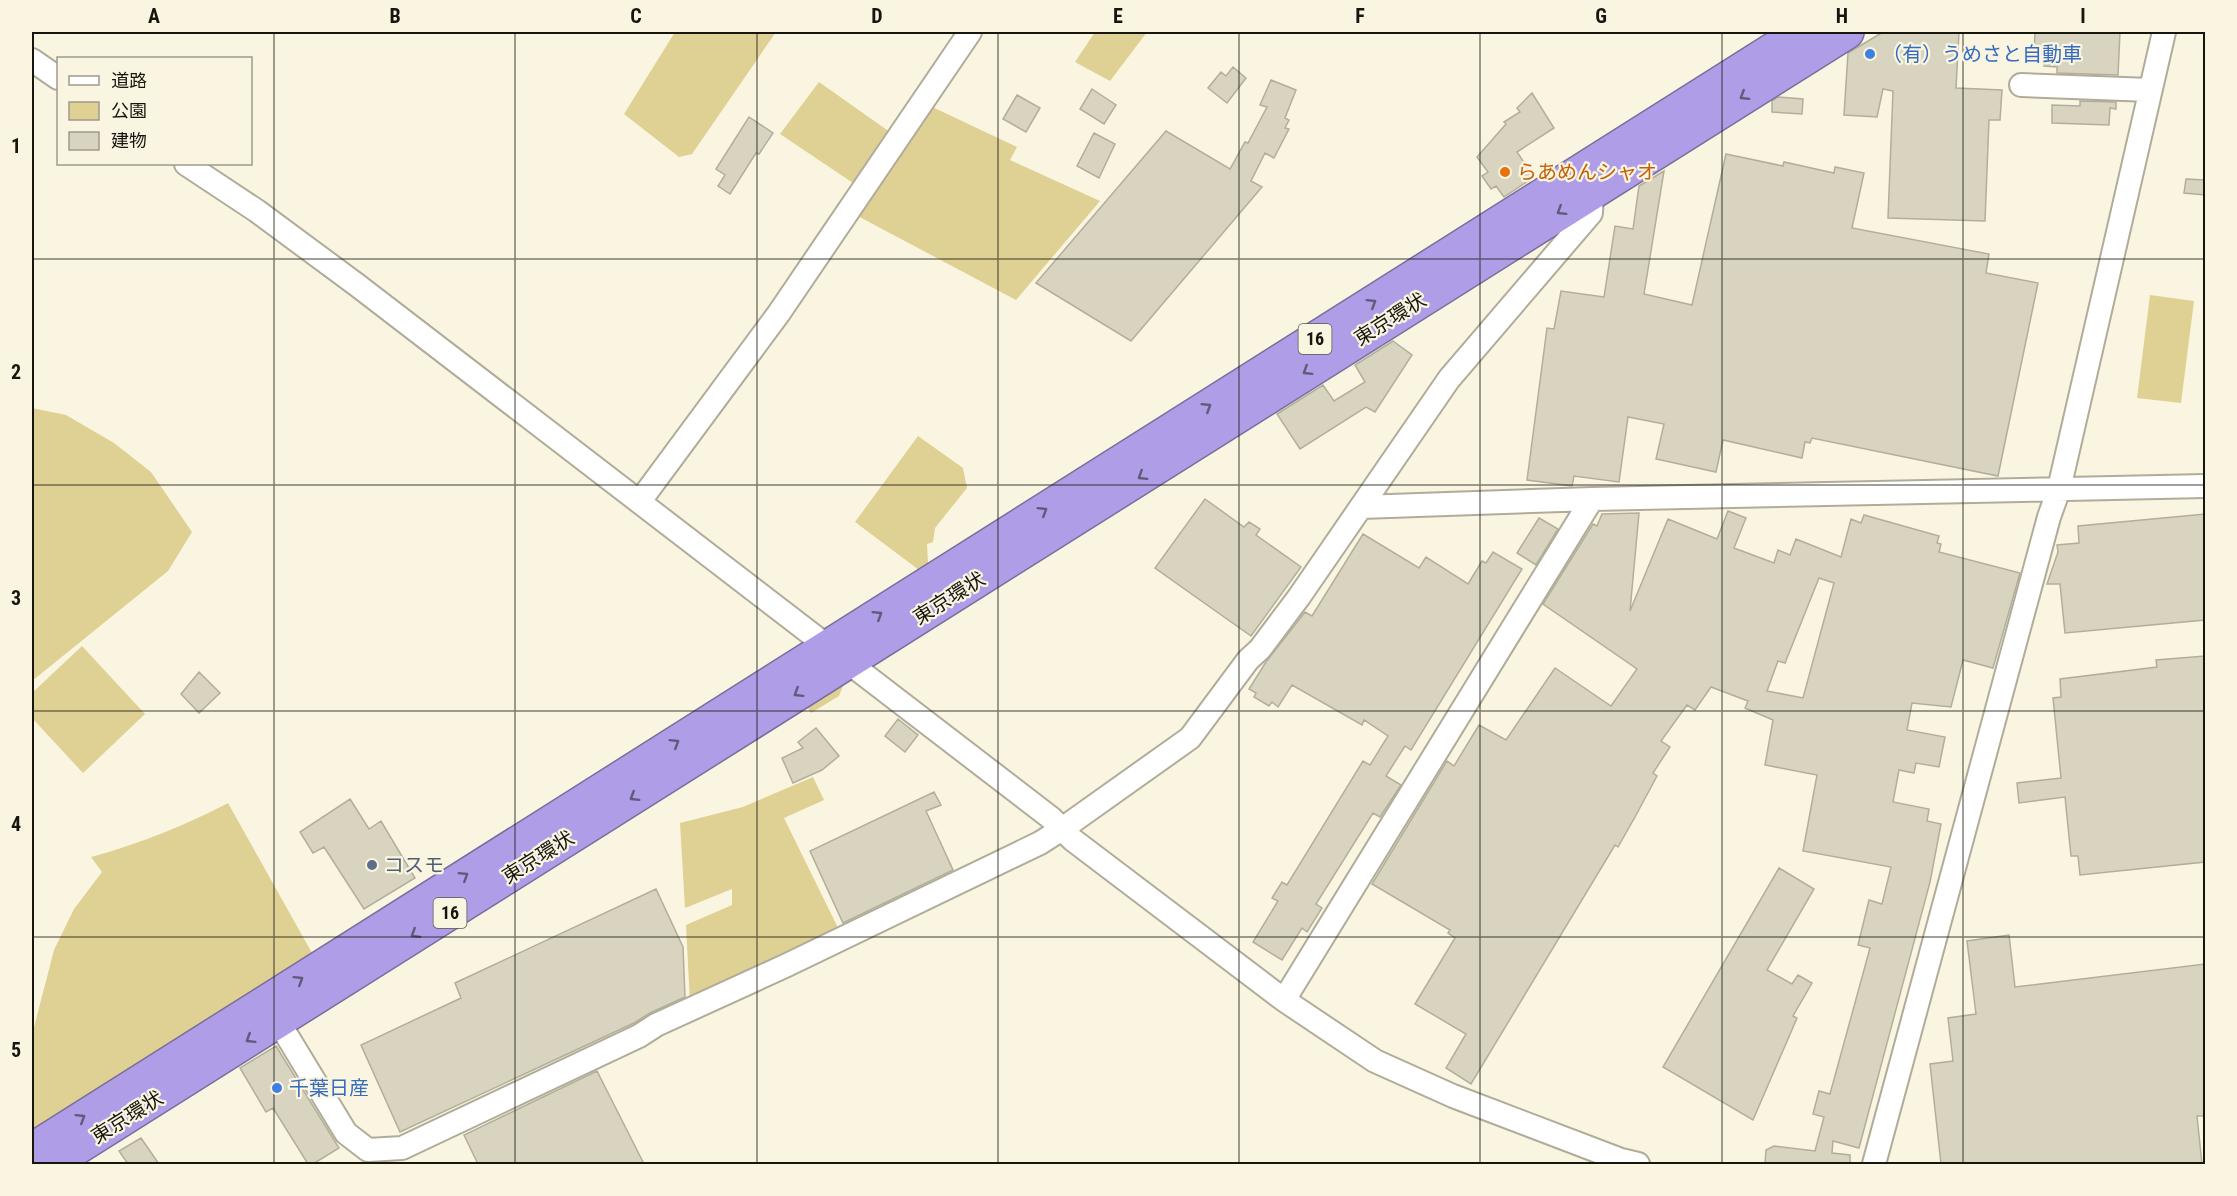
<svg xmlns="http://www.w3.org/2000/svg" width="2237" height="1196" font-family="'Roboto Condensed','Noto Sans JP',sans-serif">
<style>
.green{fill:#dfd093}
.building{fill:#d9d4c0;stroke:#b2ae9a;stroke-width:1.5;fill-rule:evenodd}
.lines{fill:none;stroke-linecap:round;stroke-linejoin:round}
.minor-casing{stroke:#b1ac99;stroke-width:26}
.highway-casing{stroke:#796e9b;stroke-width:36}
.minor{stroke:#fff;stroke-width:22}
.highway{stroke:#af9ee7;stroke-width:33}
.oneway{stroke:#625a7a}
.grid{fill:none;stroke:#16150e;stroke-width:1.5;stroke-opacity:0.55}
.shop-dot{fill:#3f7fe0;stroke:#faf5e1;stroke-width:2}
.food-dot{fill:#e8710a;stroke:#faf5e1;stroke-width:2}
.service-dot{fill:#5c6f8a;stroke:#faf5e1;stroke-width:2}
.labels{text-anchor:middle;stroke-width:4.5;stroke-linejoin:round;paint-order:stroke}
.shield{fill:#faf5e1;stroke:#5a584d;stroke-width:1.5}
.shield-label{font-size:18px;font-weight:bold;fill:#16150e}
.shop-label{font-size:20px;fill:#366cbe;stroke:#faf5e1;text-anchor:start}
.food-label{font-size:20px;fill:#c56008;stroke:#faf5e1;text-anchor:start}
.street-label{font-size:20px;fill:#16150e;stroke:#faf5e1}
.service-label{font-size:20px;fill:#4e5e75;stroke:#faf5e1;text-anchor:start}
.neatline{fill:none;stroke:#16150e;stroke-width:2}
.grid-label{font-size:20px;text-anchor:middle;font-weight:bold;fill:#16150e}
</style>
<rect width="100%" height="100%" fill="#faf5e1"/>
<path class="green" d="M675,32H776L692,154L679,157L624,114Z
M1095,32H1147L1110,81L1075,62Z
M819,82L894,135L856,185L780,134Z
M926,104L1017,147L1010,160L1100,201L1016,300L852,213Z
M2150,295L2194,301L2181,403L2137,398Z
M32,408L66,415L114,443L151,472L192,532L168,571L32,681Z
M918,436L963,468L967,488L935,528L933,542L927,544L928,564L919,570L855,522Z
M82,646L145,714L83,773L32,718V693Z
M845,681L839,696L811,713L804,702Z
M813,777L824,800L784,818L840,932L690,1003L686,925L732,905V889L685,908L680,823L743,807Z
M228,803L312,953L32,1130V1035L54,950L74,909L102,872L91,857C139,844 184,826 228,803Z"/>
<path class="building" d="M1883,32H1959L1956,88L2002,90L2000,120H1989L1985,221L1888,218L1893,91L1883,89L1877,117L1844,115L1848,53Z
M2035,32H2120L2118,75L2057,73V67L2044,66L2045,54L2034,53Z
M1233,67L1246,78L1227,103L1208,88L1221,72L1226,76Z
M1271,80L1296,90L1285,118L1289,120L1285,128L1289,129L1274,158L1265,153L1251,181L1262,187L1131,341L1036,283L1166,131L1230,169L1245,142L1248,143L1267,107L1260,105Z
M1092,89L1116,105L1104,124L1080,109Z
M1532,93L1554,128L1517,152L1534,177L1504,197L1496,186L1491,189L1482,176L1488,172L1477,157L1506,124L1504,122L1520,112L1517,108Z
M1017,95L1040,108L1026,132L1003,119Z
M1778,97L1803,99L1802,114L1772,112V101Z
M2080,101L2116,102V109L2110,108L2109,125L2052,123V105L2080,106Z
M749,117L773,133L759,154L756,153L730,194L718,186L725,175L716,169Z
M1094,133L1115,144L1099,178L1077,166Z
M1726,154L1783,166L1784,162L1834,173L1835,167L1864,173L1852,228L1989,254L1986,273L2038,283L1998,476L1812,438L1810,443L1805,442L1802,458L1723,440L1716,472L1656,459L1664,424L1628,417L1619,482L1574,476L1572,486L1527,480L1547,328L1554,329L1561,291L1604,297L1615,226L1633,229L1639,186L1664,171L1644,294L1692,305Z
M2186,179L2205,180V195L2184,193Z
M1393,341L1412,355L1375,412L1366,407L1300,449L1277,414L1323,385L1334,401L1365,382L1355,365Z
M1205,499L1244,527L1249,522L1260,529L1256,535L1301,567L1251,636L1155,568Z
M1728,511L1746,518L1734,548L1774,563L1778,550L1790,555L1796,539L1841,557L1851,519L1861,523L1864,515L1939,536L1937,543L1941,544L1939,552L2020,573L1993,668L1963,660L1951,707L1912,703L1907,730L1945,737L1939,767L1916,763L1914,773L1899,770L1893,802L1929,809L1927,821L1941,824L1930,882L1859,1148L1833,1141L1832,1153L1850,1155V1164H1765L1766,1150L1774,1146L1815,1151L1824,1117L1813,1114L1819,1091L1830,1094L1870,948L1858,945L1869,900L1882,904L1891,867L1803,851L1817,775L1765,765L1773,720L1745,708L1748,701L1711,687L1695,710L1687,705L1661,741L1670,747L1653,773L1657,776L1635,817L1618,847L1615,845L1471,1084L1446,1068L1466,1034L1415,1004L1455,938L1448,933L1450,930L1372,884L1447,761L1454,766L1479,725L1506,740L1555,668L1611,706L1637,669L1543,604L1593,524L1597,526L1602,514L1639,513L1630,611L1668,519L1717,539ZM1819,578L1834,583L1803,698L1767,691L1778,661L1785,663Z
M2205,514V620L2065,633L2060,584H2047L2058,552L2057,545L2079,543L2078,526Z
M1539,518L1558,529L1536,565L1517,553Z
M1363,534L1419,568L1426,557L1468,584L1482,561L1486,563L1493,552L1522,569L1411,750L1405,746L1386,776L1401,785L1380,817L1373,813L1316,904L1322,908L1307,932L1302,928L1282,960L1253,942L1278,901L1272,898L1282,882L1287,885L1363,761L1370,765L1388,736L1364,720L1362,725L1292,685L1278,707L1272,702L1269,706L1254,697L1256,693L1249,689L1266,662L1305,612L1312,616Z
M2205,656V862L2080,875L2078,856H2071L2065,797L2019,803L2017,783L2061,778L2053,698L2061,697L2060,679L2157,667L2156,660Z
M199,672L220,693L199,713L181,694Z
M898,719L918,735L905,752L885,736Z
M816,728L839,756L822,770L793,783L782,758L803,748L798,742Z
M934,792L941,805L926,811L953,870L843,923L810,851Z
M350,799L369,829L381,821L415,878L364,909L324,847L313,853L300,832Z
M1779,868L1814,889L1767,970L1792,984L1798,975L1812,983L1793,1016L1797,1018L1753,1120L1663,1067Z
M656,889L683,947L685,997L650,1013L634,1023L400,1132L361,1045L461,998L455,983Z
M2009,935L2015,987L2205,964V1116H2197L2202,1164H1941L1930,1064L1953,1061L1948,1018L1976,1014L1967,941Z
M276,1046L339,1148L313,1164H308L273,1108L266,1112L240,1068Z
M597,1071L644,1164H478L464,1135Z
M141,1138L159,1164H128L119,1151Z"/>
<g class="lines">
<g class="minor-casing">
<path id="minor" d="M32,60L58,78
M2021,85L2150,90
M186,164L257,211L357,285L1051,818L1073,840L1284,1000L1375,1061L1453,1096L1621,1160L1638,1164
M640,501L779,313L970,32
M1361,507L1592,499L2206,486
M1284,1000L1592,499
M278,1021L346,1133L368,1150L402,1148L639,1036L656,1025L785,966L1040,843L1062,829L1190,738L1248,660L1260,649L1299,597L1449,379L1591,213L1592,191
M1874,1164L2049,517L2059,489L2164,32"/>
</g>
<g class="highway-casing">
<path id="highway" d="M32,1150L1801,32
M51,1164L1847,32"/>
</g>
<use href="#minor" class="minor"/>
<use href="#highway" class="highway"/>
</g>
<defs><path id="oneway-chevron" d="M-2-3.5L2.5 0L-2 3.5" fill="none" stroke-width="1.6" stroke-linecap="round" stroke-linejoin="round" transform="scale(1.5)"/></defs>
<g class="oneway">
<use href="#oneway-chevron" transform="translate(1744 96) rotate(148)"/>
<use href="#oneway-chevron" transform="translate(1561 211) rotate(148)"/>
<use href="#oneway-chevron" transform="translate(1372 303) rotate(-32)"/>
<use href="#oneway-chevron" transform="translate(1307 371) rotate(148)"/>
<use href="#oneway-chevron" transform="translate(1207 407) rotate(-32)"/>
<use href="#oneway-chevron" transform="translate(1142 476) rotate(148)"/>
<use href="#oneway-chevron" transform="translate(1043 511) rotate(-32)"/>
<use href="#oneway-chevron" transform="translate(878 615) rotate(-32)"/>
<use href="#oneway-chevron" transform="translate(798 693) rotate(148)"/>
<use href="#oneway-chevron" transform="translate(675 743) rotate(-32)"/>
<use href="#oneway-chevron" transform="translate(634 797) rotate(148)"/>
<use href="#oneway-chevron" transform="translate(464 876) rotate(-32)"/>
<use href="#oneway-chevron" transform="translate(415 934) rotate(148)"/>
<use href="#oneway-chevron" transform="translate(299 980) rotate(-32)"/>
<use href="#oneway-chevron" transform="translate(250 1039) rotate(148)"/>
<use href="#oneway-chevron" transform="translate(81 1118) rotate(-32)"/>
</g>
<path class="grid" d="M274,32V1164M515,32V1164M757,32V1164M998,32V1164M1239,32V1164M1480,32V1164M1722,32V1164M1963,32V1164M32,259H2206M32,485H2206M32,711H2206M32,937H2206"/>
<g class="shop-dot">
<circle cx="1870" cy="54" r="6"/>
<circle cx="277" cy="1088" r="6"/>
</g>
<circle class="food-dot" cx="1505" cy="172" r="6"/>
<circle class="service-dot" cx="372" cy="865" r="6"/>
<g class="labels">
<g class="shield">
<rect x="1298.5" y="324" width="33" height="30" rx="4.5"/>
<rect x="433.5" y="898" width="33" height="30" rx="4.5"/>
</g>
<g class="shield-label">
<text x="1315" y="345">16</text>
<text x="450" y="919">16</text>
</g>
<g class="shop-label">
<text x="1882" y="61">（有）うめさと自動車</text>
<text x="289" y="1095">千葉日産</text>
</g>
<g class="food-label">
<text x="1517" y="179">らあめんシャオ</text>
</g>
<g class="street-label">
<text transform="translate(1390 319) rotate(-32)" y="7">東京環状</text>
<text transform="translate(949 598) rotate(-32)" y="7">東京環状</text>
<text transform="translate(538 857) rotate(-32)" y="7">東京環状</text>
<text transform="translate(127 1117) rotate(-32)" y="7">東京環状</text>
</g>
<g class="service-label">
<text x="384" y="872">コスモ</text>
</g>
</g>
<rect width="2237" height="1196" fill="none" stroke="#faf5e1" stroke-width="66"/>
<rect x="57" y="57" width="195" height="108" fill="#faf5e1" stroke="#9f9b8d" stroke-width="1.5"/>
<rect x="69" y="76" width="30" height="9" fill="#ffffff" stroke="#9f9b8d" stroke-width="1.5"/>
<text x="111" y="87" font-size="18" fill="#16150e">道路</text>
<rect x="69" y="102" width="30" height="18" fill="#dfd093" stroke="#9f9b8d" stroke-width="1.5"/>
<text x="111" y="117" font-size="18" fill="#16150e">公園</text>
<rect x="69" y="132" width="30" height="18" fill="#d9d4c0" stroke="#9f9b8d" stroke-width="1.5"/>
<text x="111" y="147" font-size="18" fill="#16150e">建物</text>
<rect x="33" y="33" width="2171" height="1130" class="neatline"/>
<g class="grid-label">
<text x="154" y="23">A</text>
<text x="395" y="23">B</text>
<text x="636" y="23">C</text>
<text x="877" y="23">D</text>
<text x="1118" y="23">E</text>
<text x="1360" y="23">F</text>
<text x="1601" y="23">G</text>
<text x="1842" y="23">H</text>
<text x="2083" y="23">I</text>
<text x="16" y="153">1</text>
<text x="16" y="379">2</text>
<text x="16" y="605">3</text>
<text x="16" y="831">4</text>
<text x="16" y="1057">5</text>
</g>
</svg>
